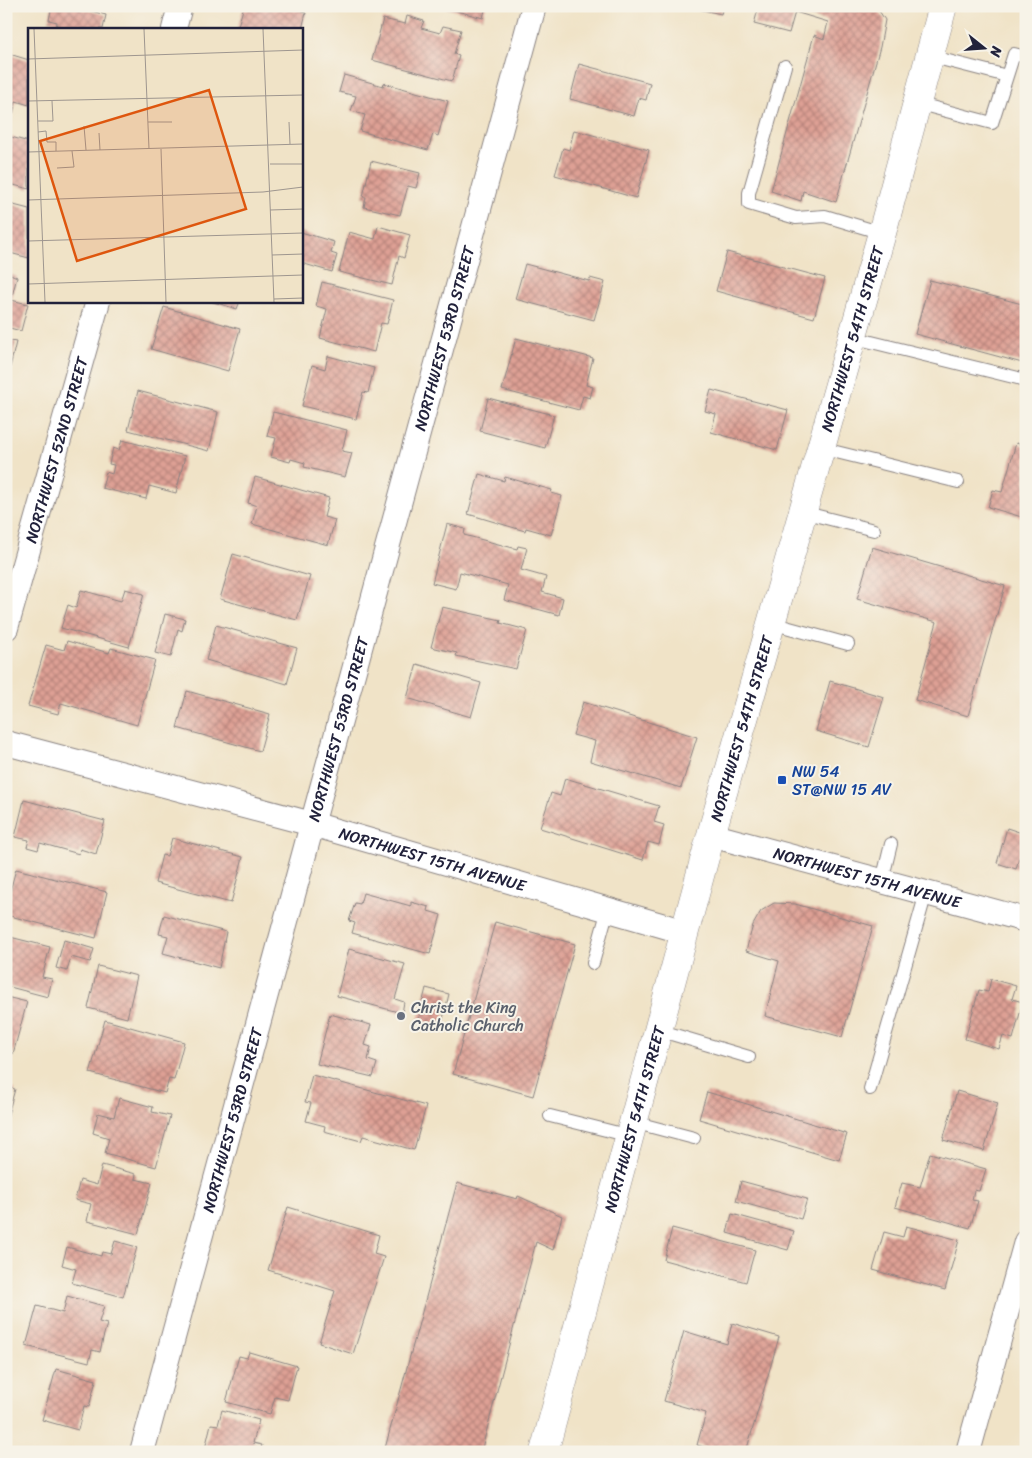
<svg xmlns="http://www.w3.org/2000/svg" width="1032" height="1458" font-family="Sriracha,sans-serif">
<style>
.building{fill:url(#building-cross-hatch)}
.lines{fill:none;stroke-linecap:round;stroke-linejoin:round}
.lane-casing{stroke:#898281;stroke-width:14}
.street-casing{stroke:#898281;stroke-width:26}
.secondary-casing{stroke:#898281;stroke-width:29}
.lane{stroke:#fff;stroke-width:12}
.street{stroke:#fff;stroke-width:24}
.secondary{stroke:#fff;stroke-width:28}
.transit-dot{fill:#1a4fb4;stroke:#f7f3e8;stroke-width:2}
.worship-dot{fill:#6b7280;stroke:#f7f3e8;stroke-width:2}
.labels{text-anchor:middle;stroke-width:4;stroke-linejoin:round;paint-order:stroke}
.street-label{font-size:16px;fill:#22223b;stroke:#f7f3e8}
.transit-label{font-size:16px;fill:#164399;stroke:#f7f3e8;text-anchor:start}
.worship-label{font-size:16px;fill:#5b616d;stroke:#f7f3e8;text-anchor:start}
.inset-road{fill:none;stroke:#9e968f;stroke-width:1}
.view{fill:#de560e;fill-opacity:0.15;stroke:#de560e;stroke-width:2.5}
.inset-edge{fill:none;stroke:#22223b;stroke-width:2.5}
</style>
<defs>
<pattern id="building-cross-hatch" width="8" height="8" patternUnits="userSpaceOnUse" patternTransform="scale(1.25)"><rect width="8" height="8" fill="#dea094"/><path d="M0 0l8 8M0 8l8-8" fill="none" stroke="#b4827a"/></pattern>
</defs>
<rect width="100%" height="100%" fill="#f7f3e8"/>
<filter id="ink" filterUnits="userSpaceOnUse"><feTurbulence type="fractalNoise" baseFrequency=".02" numOctaves="2"/><feDisplacementMap in="SourceGraphic" scale="10" xChannelSelector="R" yChannelSelector="G"/><feConvolveMatrix kernelMatrix="1 2 1 2 8 2 1 2 1" color-interpolation-filters="sRGB"/></filter>
<filter id="wash" filterUnits="userSpaceOnUse"><feTurbulence type="fractalNoise" baseFrequency=".0096" numOctaves="4" result="noise"/><feDisplacementMap in="SourceGraphic" scale="20" xChannelSelector="R" yChannelSelector="G"/><feGaussianBlur stdDeviation="1.12" result="paint"/><feColorMatrix in="noise" values="0 0 0 0 0 0 0 0 0 0 0 0 0 0 0 0 0 1.4 0 .05"/><feComposite in="paint" operator="in"/></filter>
<g filter="url(#wash)">
<rect width="100%" height="100%" fill="#f0e3c7"/>
<g id="blocks">
<path class="building" d="M52,6H73L106,15L103,29H56L57,22L49,20Z
M244,6H303L302,12L306,13L302,29H237Z
M439,6H486L483,18Z
M698,6H723L721,14L698,9Z
M759,6H876L885,20L880,47L836,202L803,191L801,201L771,191L814,35L824,39L828,22L795,12L789,33L754,24Z
M407,16L424,21L421,28L440,33L443,26L461,30L454,54L459,56L452,81L372,60L383,19L405,24Z
M6,53L29,60V105L16,101L13,114L6,112Z
M579,64L650,83L646,100L639,98L634,116L570,99Z
M344,75L383,86L384,83L448,101L438,136L433,134L428,150L360,131L365,115L351,111L356,96L339,92Z
M574,130L649,150L636,198L555,175L563,148L569,150Z
M11,137L29,142V189L6,183V140L10,141Z
M371,161L420,173L416,188L408,186L400,215L364,207L366,197H363Z
M6,203L29,209V258L6,252Z
M378,226L410,235L404,258L399,256L392,285L339,272L349,232L375,239Z
M301,232L334,242L331,253L337,255L332,272L301,263Z
M727,252L825,278L814,318L716,291Z
M525,264L589,281L590,278L605,282L594,320L515,299Z
M6,272L17,277L11,300L28,304L21,331L6,327Z
M930,280L1026,305V364L915,334Z
M322,282L393,300L387,324L381,323L374,352L320,338L327,309L316,306Z
M210,301H240L237,309Z
M164,307L240,329L228,371L151,349Z
M516,338L593,358L586,385L593,387L590,398L583,396L579,410L502,390Z
M6,340L16,342L7,380L6,379Z
M328,356L374,368L368,393L363,392L356,419L302,406L312,365L325,369Z
M711,390L788,410L777,450L711,432L716,414L705,411Z
M138,391L218,412L209,451L128,430Z
M488,398L554,415L545,448L480,431Z
M273,412L347,430L342,451L352,453L345,477L304,467L305,463L291,459L290,462L271,457L276,438L267,436Z
M122,440L185,456L176,493L149,486L146,499L102,488L106,472L112,474L114,465L109,464L113,448L119,450Z
M1016,443L1026,446L1025,518L988,507L993,490L1002,492Z
M479,474L504,481L505,477L552,490L551,493L562,496L551,535L526,528L525,531L468,514Z
M255,477L329,498L324,517L335,520L328,545L252,524L257,506L248,503Z
M447,524L465,529L464,535L517,549L518,546L527,548L521,570L546,577L542,592L563,598L559,615L504,600L508,585L460,572L456,589L432,583Z
M872,547L1005,586L968,716L915,700L937,622L857,599Z
M233,554L310,576L297,620L220,599Z
M125,589L144,594L129,647L61,628L68,605L76,608L81,590L121,601Z
M442,607L501,620L500,623L527,630L516,669L456,656L457,653L431,647Z
M165,614L185,619L182,631L178,629L171,657L155,653Z
M216,625L297,648L287,684L206,660Z
M67,641L109,653L111,648L155,660L137,725L61,703L58,714L28,706L46,645L64,650Z
M417,664L481,683L471,717L407,698Z
M830,681L884,697L869,747L816,731Z
M187,691L270,714L260,751L177,728Z
M583,702L697,737L681,788L590,761L595,741L573,735Z
M565,778L659,806L654,822L664,825L659,845L648,842L643,860L540,828L551,793L560,796Z
M24,800L105,821L96,854L80,849L79,854L40,843L38,850L27,847L29,840L15,837Z
M1025,822L1026,860L1019,858L1016,869L997,863L1007,828L1022,833Z
M172,838L243,857L231,903L155,883L162,855L167,856Z
M16,869L107,892L96,938L6,915V906Z
M363,893L411,906V902L429,907L428,911L441,915L430,954L352,933L355,923L349,921L355,903L360,904Z
M774,903L795,904L873,926L842,1037L765,1016L779,961L746,951L753,925L761,911Z
M164,915L226,932L219,968L163,953L168,936L159,934Z
M495,922L575,944L533,1096L453,1074Z
M6,936L50,947L42,977L52,979L48,997L6,986Z
M64,940L94,949L90,962L71,957L67,971L56,968Z
M349,949L405,964L395,999L404,1002L402,1013L337,996Z
M98,966L137,976L127,1018L88,1008Z
M991,979L1016,986L1012,999L1023,1002L1013,1039L1003,1036L999,1049L965,1039L979,990L988,992Z
M426,988L449,994L441,1027L418,1021Z
M6,997L27,1002L13,1054L6,1052Z
M330,1014L371,1025L365,1045L371,1047L368,1060L377,1063L373,1077L317,1064Z
M105,1020L184,1042L174,1080L169,1079L165,1093L90,1073Z
M312,1075L426,1106L414,1150L363,1136L361,1141L324,1131L325,1126L306,1121L311,1103L305,1102Z
M6,1087L15,1089L7,1118H6Z
M957,1091L998,1103L984,1151L943,1140Z
M707,1092L847,1134L839,1160L699,1119Z
M119,1098L153,1107L152,1112L170,1116L156,1167L105,1153L109,1138L93,1133L98,1113L114,1117Z
M930,1153L986,1169L979,1191L974,1190L972,1200L978,1201L970,1228L895,1207L902,1183L920,1187Z
M102,1165L136,1174L135,1179L152,1183L138,1234L87,1221L91,1204L75,1200L80,1180L97,1185Z
M741,1181L807,1199L801,1219L736,1201Z
M457,1183L517,1199L518,1196L562,1216L553,1250L536,1242L481,1452H384Z
M288,1207L379,1235L374,1254L384,1257L353,1354L319,1343L335,1291L268,1270Z
M732,1214L794,1231L788,1250L727,1233Z
M906,1226L959,1240L945,1290L873,1270L884,1232L903,1237Z
M672,1228L755,1250L746,1282L664,1260Z
M115,1241L137,1247L123,1297L72,1283L76,1269L62,1265L67,1247L101,1256L102,1252L111,1254Z
M67,1296L104,1306L99,1322L107,1324L103,1338L100,1352L92,1350L89,1362L26,1346L37,1306L63,1313Z
M732,1323L779,1337L746,1452H722L697,1445L706,1413L664,1401L684,1331L727,1344Z
M249,1352L297,1366L288,1400L275,1397L270,1414L226,1402L239,1356L247,1358Z
M56,1369L96,1380L89,1407L84,1406L78,1430L42,1420Z
M222,1410L259,1420L253,1443L262,1445L260,1452H212L205,1449L211,1424L218,1425Z"/>
</g>
</g>
<g filter="url(#ink)">
<use href="#blocks" fill-opacity="0" stroke="#898281" stroke-width="1"/>
<g class="lines">
<g class="lane-casing">
<path id="lane" d="M929,56L1007,76
M785,66L749,193V204L796,218L825,216L882,233
M916,103L992,123L1014,54L1026,57
M851,337L1026,380
M820,448L958,482
M802,512L874,530
M771,623L848,644
M882,881L891,844
M593,963L608,909
M658,1030L749,1057
M870,1089L926,893
M550,1116L630,1136
M633,1122L694,1138"/>
</g>
<g class="street-casing">
<g id="street">
<path d="M174,29L180,6"/>
<path id="s1" d="M6,628L98,301"/>
<path id="s2" d="M6,743L312,824L685,932"/>
<path id="s3" d="M711,835L1026,920"/>
<path id="s4" d="M142,1452L534,6"/>
<path d="M968,1452L1026,1242"/>
</g>
</g>
<g class="secondary-casing">
<g id="secondary">
<path id="s5" d="M544,1452L711,835L882,233L943,6"/>
</g>
</g>
<use href="#lane" class="lane"/>
<use href="#street" class="street"/>
<use href="#secondary" class="secondary"/>
</g>
</g>
<rect class="transit-dot" x="777" y="775" width="10" height="10" rx="2.5"/>
<circle class="worship-dot" cx="401" cy="1016" r="5"/>
<g class="labels">
<g class="street-label">
<text dy="6" stroke="none"><textPath href="#s4" startOffset="1154">NORTHWEST 53RD STREET</textPath></text>
<text dy="6" stroke="none"><textPath href="#s5" startOffset="1155">NORTHWEST 54TH STREET</textPath></text>
<text dy="6" stroke="none"><textPath href="#s1" startOffset="185">NORTHWEST 52ND STREET</textPath></text>
<text dy="6" stroke="none"><textPath href="#s5" startOffset="750">NORTHWEST 54TH STREET</textPath></text>
<text dy="6" stroke="none"><textPath href="#s4" startOffset="749">NORTHWEST 53RD STREET</textPath></text>
<text dy="6" stroke="none"><textPath href="#s2" startOffset="442">NORTHWEST 15TH AVENUE</textPath></text>
<text dy="6" stroke="none"><textPath href="#s3" startOffset="162">NORTHWEST 15TH AVENUE</textPath></text>
<text dy="6" stroke="none"><textPath href="#s5" startOffset="345">NORTHWEST 54TH STREET</textPath></text>
<text dy="6" stroke="none"><textPath href="#s4" startOffset="344">NORTHWEST 53RD STREET</textPath></text>
</g>
<g class="transit-label">
<text x="792" y="777">NW 54<tspan x="792" dy="18">ST@NW 15 AV</tspan></text>
</g>
<g class="worship-label">
<text x="411" y="1013">Christ the King<tspan x="411" dy="18">Catholic Church</tspan></text>
</g>
</g>
<g transform="translate(28 28)">
<rect width="275" height="275" fill="#f0e3c7"/>
<path class="inset-road" d="M6,1L17,274M116,1L121,121M235,1L246,274M0,31L275,22M0,73L275,67M10,93H25L24,73M120,94H144M261,94L262,116M56,98L58,122M10,104L18,103L19,114H28V123M71,105L72,122M133,121L138,274M0,124L275,116M242,136H275M29,140L46,139L44,123M0,172L235,164L275,159M242,182L275,181M0,213L275,205M244,227L275,226M0,256L275,247M246,271L275,270"/>
<path class="view" d="M181,62L218,181L49,233L12,113Z"/>
<rect width="275" height="275" class="inset-edge"/>
</g>
<rect width="1032" height="1458" fill="none" stroke="#f7f3e8" stroke-width="25"/>
<g transform="translate(984 48) rotate(107)" stroke="#f7f3e8" stroke-width="4" paint-order="stroke">
<path d="M0-4L9 19L0 12L-9 19Z" fill="#22223b"/>
<text y="-8" font-size="14" font-weight="bold" text-anchor="middle" fill="#22223b">N</text>
</g>
</svg>
